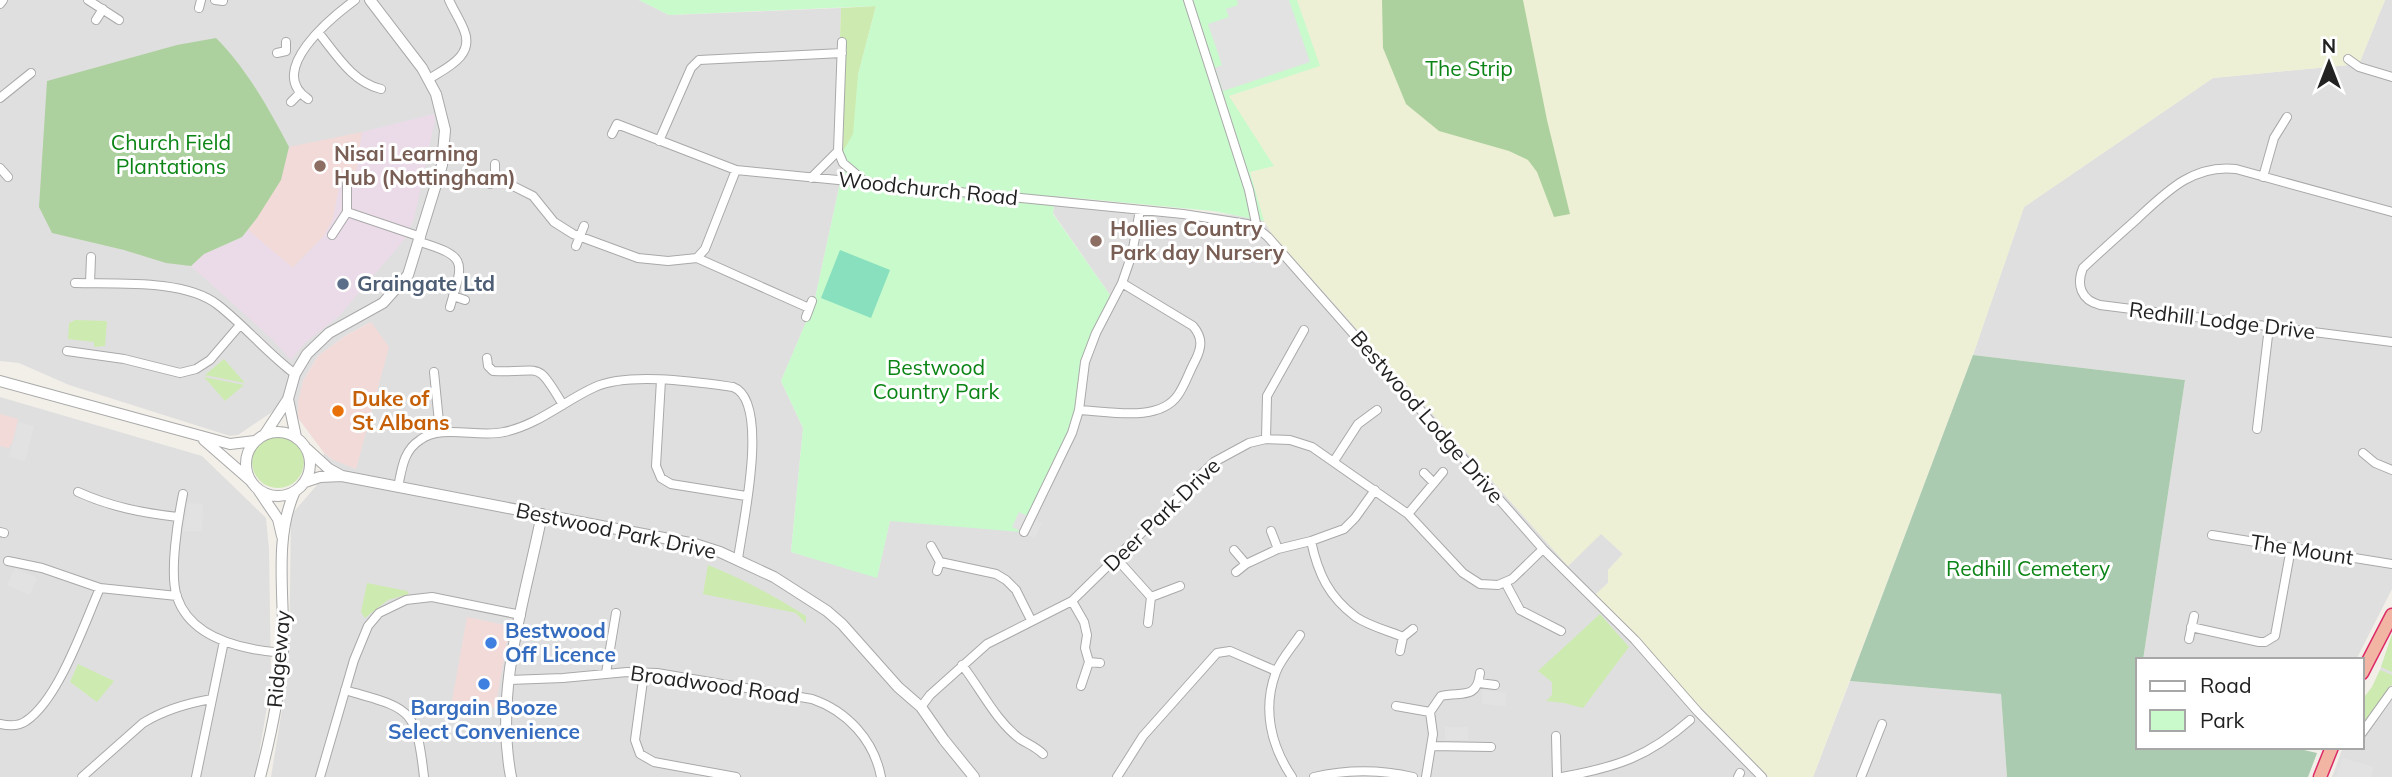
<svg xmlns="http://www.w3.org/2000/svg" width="2392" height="777" font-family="Mulish,sans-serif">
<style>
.residential{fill:#e0dfdf}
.commercial{fill:#f2dad9}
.industrial{fill:#ebdbe8}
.farmland{fill:#eef0d5}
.grass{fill:#cdebb0}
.forest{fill:#add19e}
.cemetery{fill:#aacbaf}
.park{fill:#c8facc}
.pitch{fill:#88e0be}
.parking{fill:#e2e2e2}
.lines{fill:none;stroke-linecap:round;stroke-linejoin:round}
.minor-casing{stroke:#a9a9a9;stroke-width:10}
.tertiary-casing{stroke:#a9a9a9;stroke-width:12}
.trunk-casing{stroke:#dc2a67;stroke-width:15}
.minor{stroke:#fff;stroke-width:8}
.tertiary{stroke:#fff;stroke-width:10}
.trunk{stroke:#f2b4a3;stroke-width:12}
.education-dot{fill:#8d6e63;stroke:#fff;stroke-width:2.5}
.service-dot{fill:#5c6f8a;stroke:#fff;stroke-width:2.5}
.food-dot{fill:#e8710a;stroke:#fff;stroke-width:2.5}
.shop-dot{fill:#3f7fe0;stroke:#fff;stroke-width:2.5}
.labels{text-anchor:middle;stroke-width:6;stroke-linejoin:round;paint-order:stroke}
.park-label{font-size:21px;fill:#0c8416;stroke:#fff}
.education-label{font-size:21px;font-weight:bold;fill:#785e54;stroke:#fff;text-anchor:start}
.street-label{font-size:21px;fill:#222;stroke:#fff}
.service-label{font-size:21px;font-weight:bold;fill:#4e5e75;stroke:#fff;text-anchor:start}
.food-label{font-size:21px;font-weight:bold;fill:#c56008;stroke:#fff;text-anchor:start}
.shop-label{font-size:21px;font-weight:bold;fill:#366cbe;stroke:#fff;text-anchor:start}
</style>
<rect width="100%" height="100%" fill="#f2efe9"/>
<path class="residential" d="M0,0H639L669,15L841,8L840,38H845L842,137L845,160L814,303L781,381L803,428L791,552L877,577L890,521L1042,486L1062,449L1073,421L1080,367L1087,344L1110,295L1053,213L1055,196L1241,216L1264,221L1272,234L1568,566L1601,533L1623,554L1608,570V583L1596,594L1678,684L1769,777H271L289,666L291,515L317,485L324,453L333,460L371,322L345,336L318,356L303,381L298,418L275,410L238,435L230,436L69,385L19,363L0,361Z
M2385,0H2392V589L2356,660H2143L2185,380L1973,355L2024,207L2213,78L2359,64Z
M0,397L202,456L266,518L269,549L271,684L255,777H0Z
M2392,634V777H2332L2343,747H2362V700L2372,687L2380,670Z
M1850,681L2001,694L2007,777H1813Z"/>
<path class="commercial" d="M362,132L355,182H340L333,219L323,237L292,268L248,230L280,180L289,147Z
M371,322L389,347L356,469L333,460L324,453L298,418V402L303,381L318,356L345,336Z
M0,414L18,419L12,444L8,448L0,446Z
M467,617L510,626L495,708L468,702L452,701Z"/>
<path class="industrial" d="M434,114L435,120L414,219L404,240L339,316L305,343L291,360L272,339L191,266L204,254L242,238L248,230L293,268L323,237L333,219L340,182H355L362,132Z"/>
<path class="farmland" d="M1297,0H2385L2359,64L2213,78L2024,207L1973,355L1813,777H1769L1678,684L1596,594L1608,583V570L1623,554L1601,534L1568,566L1272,234L1264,221L1229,96L1319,66Z"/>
<path class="grass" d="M876,6L858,75L881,177L845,160L843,151L845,39L840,38L841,8Z
M75,320L107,321L105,346L94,347V342L68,339L69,323Z
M224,359L245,383L205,375Z
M204,377L244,385L225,401Z
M252 462a26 26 0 1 1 52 0a26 26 0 1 1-52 0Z
M708,565C743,579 774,596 806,616V624L796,613L703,594Z
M367,583L407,591L409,594L388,600L365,618L361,612Z
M1600,614L1629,647L1583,708L1564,703L1546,701L1552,695V682L1538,671Z
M2392,634V672L2381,667Z
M78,664L114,681L97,702L70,682Z
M2380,670L2392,675V684L2362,726V700L2372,687Z"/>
<path class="forest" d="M1382,0H1523L1547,120L1570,214L1554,217L1537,172L1528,160L1509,151L1439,131L1406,104L1383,48Z
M216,38C247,69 269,109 289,147L281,180L257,218L242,237L204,254L191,266L166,263L124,250L52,233L39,207L47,81L177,45Z"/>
<path class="cemetery" d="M1973,355L2185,380L2143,660H2138V691L2135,712L2138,713V747H2291L2317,753L2308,777H2007L2001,694L1850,681Z"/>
<path class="park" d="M639,0H1297L1320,66L1229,96L1274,166L1250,172L1264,221L1213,211L1055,196L1053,214L1110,295L1087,344L1080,367L1073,421L1022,532L890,521L877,578L791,552L803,428L781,381L814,303L845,160L843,151L853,134L858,75L876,6L669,15Z"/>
<path class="pitch" d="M840,250L890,270L871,318L821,298Z"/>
<path class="parking" d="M1237,0H1289L1310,62L1223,91L1215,68L1222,65L1208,24L1229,17L1226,9L1238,5Z
M18,422L34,426L25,461L9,457Z
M188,503L203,504L202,531H183Z
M1019,512L1042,523L1035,538L1012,527Z
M15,568L37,578L30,595L7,585Z
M1482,690L1506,693V706L1482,704Z
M1445,727H1468V740H1445Z
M2343,758L2374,767L2371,777H2336Z"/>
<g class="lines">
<g class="minor-casing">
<path id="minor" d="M88,0L119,20
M215,0L223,1
M1188,0L1249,190L1257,228L1268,237L1543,549L1635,640L1698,712L1762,777
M0,4L3,0
M199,8L201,0
M96,20L103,9
M318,32C336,54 352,82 381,89
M277,53L286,51V42
M2348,59L2359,67L2392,77
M429,79C446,68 475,56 464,30C460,20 454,11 449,0
M0,98L31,73
M308,99C265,71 332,17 355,0
M291,102L300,93
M612,134L617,124L736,170L1183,214L1247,224L1257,228
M659,141L691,68L699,60L842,53
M838,151L843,163L863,180
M0,168L8,177
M495,177L533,196L554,222L573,234L638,258L668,261L697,258L809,308
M2263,177L2274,138L2287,117
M811,178L838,151L842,42
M490,184L495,177V164
M347,212L421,237
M2392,212L2236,169C2193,164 2166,192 2137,219C2119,235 2101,251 2083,268C2076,285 2081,300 2100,305L2392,342
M332,235L347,212V184
M420,242C469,257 463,262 450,307
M576,246L584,226
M697,258L705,249L736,170
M75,283C116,284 186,279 218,305C245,326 267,353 295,374
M90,283L91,257
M453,296L465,300
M806,317L812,301
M67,351L124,359L180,373L196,369L210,360L240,325
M487,358L488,366L493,371C542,374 535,357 563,405
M434,372L440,432
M661,380L656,466L661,478L671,484L746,496
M1079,410C1108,411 1159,423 1178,395C1185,385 1189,372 1195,361C1202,347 1203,338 1193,326L1122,283
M2257,429L2269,327
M1266,439L1267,396L1304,330
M2363,453L2375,463L2392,470
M1334,461L1358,424L1377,410
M1424,473L1434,483
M398,487C402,469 403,451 420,440C441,424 478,438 504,432C538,425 564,401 595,387C629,372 696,382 733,387C771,401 742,527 738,559
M78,492C111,507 143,513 178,517
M183,494C178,519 169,573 177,597C191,639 245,650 283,653
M1408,514L1443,472
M1271,531L1278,549
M0,532L4,533
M1024,532L1072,433L1079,410L1085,362L1096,333L1122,283L1132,254L1140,210
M2212,535L2392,564
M1311,541C1318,574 1329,597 1356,617C1369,626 1389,631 1403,637
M931,546L940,562L937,571
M1234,550L1246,564L1236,572
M1116,558L1151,597L1148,623
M8,561L42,568L100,588L177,596
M940,562L996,574L1006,580L1016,590L1031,620
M1246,564L1278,549L1311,541L1344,529L1355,518L1375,490
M1505,582L1520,610L1561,631
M1151,597L1180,586
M1072,601L1084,622L1087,635L1085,648L1089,662L1081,686
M2191,627L2259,642H2265L2275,636L2291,548
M2189,639L2194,616
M1400,651L1403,637L1413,629
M1089,662L1100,663
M962,665C981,689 995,720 1020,739C1028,744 1036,747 1043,754
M606,673L616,613
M644,673L635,740L640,754L654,762L736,777
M509,680L563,678L627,672L657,673L812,699C847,711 874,740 881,777
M1479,683L1495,685
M345,690C410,709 416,706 424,777
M1396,706L1430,712
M921,707L930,695L987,644L1072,601L1214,462L1249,443L1266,439L1290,440L1312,447L1408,514L1463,573L1480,584L1498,585L1512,579L1543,549
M1430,712L1441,696C1460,691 1477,701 1480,673
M0,724C9,726 19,726 26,721C59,699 84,624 100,588
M2362,733L2392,691
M1556,736L1557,777
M1432,746L1491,747
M82,777L143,723C164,710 188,703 212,699
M196,777L224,641
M320,777L354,660L368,626L379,613L406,600L432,597L521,615
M1117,777L1143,736L1217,653L1230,651L1276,671
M1292,777C1271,746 1262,709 1276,672C1281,659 1293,646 1300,635
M1314,777C1348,769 1379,769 1413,777
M1426,777L1433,734L1430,712
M1562,777C1617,767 1648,757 1690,720
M1738,777L1740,773
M1861,777L1882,724"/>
</g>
<g class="tertiary-casing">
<path id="tertiary" d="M0,381L230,444L255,441
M288,399L296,437
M246 464a32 32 0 1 1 64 0a32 32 0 1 1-64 0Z
M265,434L288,399L295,374L307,354L329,333L383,303L408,275L442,165L445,130L436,94L422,68L370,0
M204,440L251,481
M307,449L329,469L342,476
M305,482L320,477L342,476L695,544L720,552L774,577L827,611L842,624L898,687L921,707L944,740L974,777
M259,491L278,519L282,536
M260,777C271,735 280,693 283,650C285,599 273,539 295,491
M511,777C494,689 525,600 542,514"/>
</g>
<g class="trunk-casing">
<path id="trunk" d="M2362,673L2392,615
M2320,777L2332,747"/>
</g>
<use href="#minor" class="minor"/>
<use href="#tertiary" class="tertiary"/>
<use href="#trunk" class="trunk"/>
</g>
<g class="education-dot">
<circle cx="320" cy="166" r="7"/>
<circle cx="1096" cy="241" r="7"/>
</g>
<circle class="service-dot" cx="343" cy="284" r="7"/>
<circle class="food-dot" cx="338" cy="411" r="7"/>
<g class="shop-dot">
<circle cx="491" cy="643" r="7"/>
<circle cx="484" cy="684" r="7"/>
</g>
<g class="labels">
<g class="park-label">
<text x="1469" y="76">The Strip</text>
<text x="171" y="150">Church Field<tspan x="171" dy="24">Plantations</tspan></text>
<text x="936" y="375">Bestwood<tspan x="936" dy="24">Country Park</tspan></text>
<text x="2028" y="576">Redhill Cemetery</text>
</g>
<g class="education-label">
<text x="334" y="161">Nisai Learning<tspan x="334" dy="24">Hub (Nottingham)</tspan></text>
<text x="1110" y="236">Hollies Country<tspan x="1110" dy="24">Park day Nursery</tspan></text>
</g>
<g class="street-label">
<text transform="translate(928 189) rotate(6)" y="7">Woodchurch Road</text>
<text transform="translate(2222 321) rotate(7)" y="7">Redhill Lodge Drive</text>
<text transform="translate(1427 417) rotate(49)" y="7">Bestwood Lodge Drive</text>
<text transform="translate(1162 515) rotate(-44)" y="7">Deer Park Drive</text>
<text transform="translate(616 531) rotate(12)" y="7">Bestwood Park Drive</text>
<text transform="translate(2302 550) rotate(9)" y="7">The Mount</text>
<text transform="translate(279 659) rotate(-85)" y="7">Ridgeway</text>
<text transform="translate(715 685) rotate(8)" y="7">Broadwood Road</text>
</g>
<g class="service-label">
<text x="357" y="291">Graingate Ltd</text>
</g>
<g class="food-label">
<text x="352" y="406">Duke of<tspan x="352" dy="24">St Albans</tspan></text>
</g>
<g class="shop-label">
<text x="505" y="638">Bestwood<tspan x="505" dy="24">Off Licence</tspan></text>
<text x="484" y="715" text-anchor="middle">Bargain Booze<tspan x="484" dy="24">Select Convenience</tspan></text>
</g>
</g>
<rect x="2136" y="658" width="228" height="91" fill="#ffffff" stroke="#a7a7a7" stroke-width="2"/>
<rect x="2150" y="681" width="35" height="10" fill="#ffffff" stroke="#a7a7a7" stroke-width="2"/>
<text x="2200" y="693" font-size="21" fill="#222222">Road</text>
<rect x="2150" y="710" width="35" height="21" fill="#c8facc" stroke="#a7a7a7" stroke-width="2"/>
<text x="2200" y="728" font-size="21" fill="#222222">Park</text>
<g transform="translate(2329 63)" stroke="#ffffff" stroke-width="5" paint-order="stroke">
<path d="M0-5L12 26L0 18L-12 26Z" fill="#222222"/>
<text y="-10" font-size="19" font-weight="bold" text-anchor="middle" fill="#222222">N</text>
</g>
</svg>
